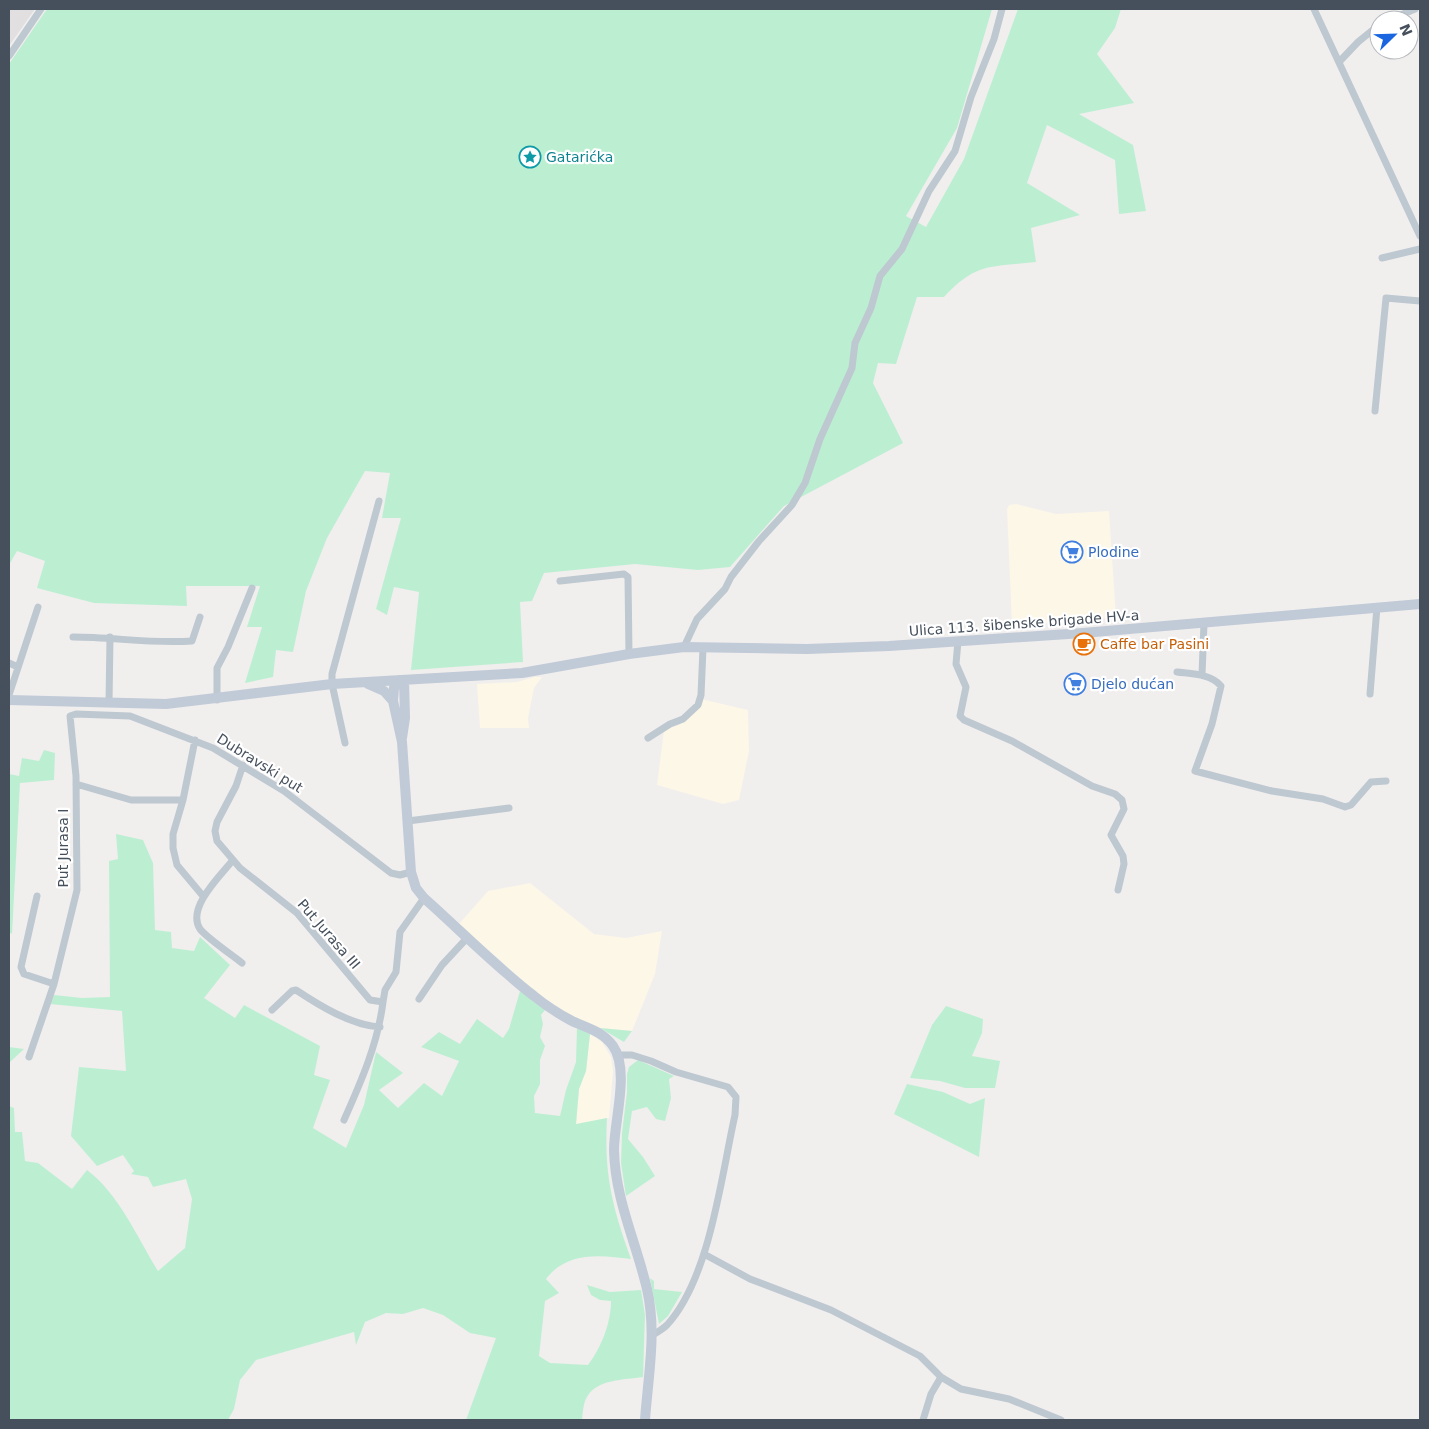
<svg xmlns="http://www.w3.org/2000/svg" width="1429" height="1429" font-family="'DejaVu Sans',sans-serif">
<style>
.commercial{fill:#fcf7e7}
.education{fill:#e2dfe0}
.green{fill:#bcefd2}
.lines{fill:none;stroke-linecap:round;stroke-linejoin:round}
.minor{stroke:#bec8d0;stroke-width:7}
.secondary{stroke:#c1cad7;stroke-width:10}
.labels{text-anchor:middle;stroke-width:4.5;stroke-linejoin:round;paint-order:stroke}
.culture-label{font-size:14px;fill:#0d838f;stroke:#fff;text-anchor:start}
.shop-label{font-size:14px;fill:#366cbe;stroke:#fff;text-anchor:start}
.street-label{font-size:14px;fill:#46505c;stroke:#fff}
.food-label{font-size:14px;fill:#c56008;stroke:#fff;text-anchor:start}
</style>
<rect width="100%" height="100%" fill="#f1eeee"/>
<path class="commercial" d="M1016,504L1056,514L1109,511L1116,617L1012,626L1007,509L1009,505Z
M534,677H542L534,688L528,718L529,728H480L477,684L517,682Z
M701,699L748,710L749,751L739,800L723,804L657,785L664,730L681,724L689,717Z
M530,883L594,934L626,938L662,931L655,974L632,1031L600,1028L577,1020L540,996L459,924L488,891Z
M590,1034L602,1042L611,1057L613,1071L609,1118L576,1125L579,1089L586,1071Z"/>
<path class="education" d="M9,9H35L9,46Z"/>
<path class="green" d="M47,9H992L957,128L906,216L926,227L964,159L1018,9H1121L1115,28L1097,54L1134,103L1079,114L1133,145L1146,211L1119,214L1115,160L1047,125L1027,183L1080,215L1031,228L1036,262C992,267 976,262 944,297H917L896,364L878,363L873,383L903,443L784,506L730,567L698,570L635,564L544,573L532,601L520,602L523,662L411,670L419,592L394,587L387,615L376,609L401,518H382L390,473L365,471L327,538L306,591L293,652L276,650L273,677L245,683L262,627H247L260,586H186L187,606L94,603L37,588L45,561L17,551L9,565V64Z
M44,750L55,753L54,780L20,783L12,934L9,932V774L19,776L22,758L39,761Z
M116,834L143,840L153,863L155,930L171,932L172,948L194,951L200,937L230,965L204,998L235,1018L244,1005L320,1046L314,1075L330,1080L313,1128L346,1148L364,1105L376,1052L403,1073L379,1090L398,1108L424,1083L442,1096L459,1061L421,1047L439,1032L460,1044L477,1019L503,1038L509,1029L520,991L545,1010L541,1015L543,1024L540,1037L545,1046L540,1060V1084L534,1096L535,1113L560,1116L566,1090L576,1062L577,1028L590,1034L586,1071L579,1089L576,1124L607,1118C604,1175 612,1206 631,1259C600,1255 567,1251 546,1279L559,1293L545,1301L539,1356L550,1363L588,1365C601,1348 611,1323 611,1301L600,1300L591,1295L587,1285L610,1292L641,1290L645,1315L643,1377C624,1380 597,1379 587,1397C583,1403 583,1413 582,1420H466L496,1338L470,1333L443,1315L423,1308L403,1314L386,1313L365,1322L356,1345L354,1332L256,1360L240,1380L234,1409L228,1420H9V1106L14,1108L15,1132H22L25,1161L38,1163L72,1189L87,1170C119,1194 137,1237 158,1271L185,1248L192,1199L186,1179L153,1187L148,1177L131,1174L134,1171L123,1155L97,1166L71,1136L79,1067L126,1071L122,1011L50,1004L54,995L82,998L110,997L109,861L118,859Z
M946,1006L983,1019L982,1033L972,1056L1000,1061L995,1088H965L940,1081L910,1078L932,1025Z
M600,1028L632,1031L624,1042Z
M9,1047L24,1049L9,1063Z
M638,1060L674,1076L669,1079L671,1098L665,1121L656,1119L647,1107L632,1111L628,1139L643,1157L655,1176L626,1196L621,1163L622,1133L627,1092V1074L629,1067Z
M907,1084L943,1092L970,1104L985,1098L979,1157L894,1114Z
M650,1278L654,1281V1289L682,1292L668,1316L659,1324Z"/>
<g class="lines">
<path class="minor" d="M1314,9L1420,236
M1389,20L1415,9
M9,56L41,9
M1340,61L1358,42L1379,25
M1382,258L1420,249
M1375,411L1386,298L1420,301
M560,581L624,574L628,577L629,654
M73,637C113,637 152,644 192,641L200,617
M958,641L956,664L966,687L960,716L964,720L1012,741L1092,786L1115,794L1122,800L1124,809L1111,835L1123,856L1124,864L1118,890
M684,647L697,619L725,589L731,577L759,541L792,505L805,483L820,439L852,368L855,343L871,308L880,276L902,249L929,191L955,151L971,97L994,39L1002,9
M9,663L18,667
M1177,672C1192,674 1211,674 1221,686L1212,724L1195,771L1272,791L1323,799L1345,807L1351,805L1371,782L1386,781
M1202,675L1204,623
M1370,694L1377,607
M9,695L38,607
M217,700V668L228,647L252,588
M109,703L110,637
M648,738L670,724L683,719L698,705L701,695L703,648
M195,740L183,800L173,834V848L177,865L203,896
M345,743L332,684V674L379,501
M243,765L236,786L217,822L215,831L217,841L240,868L297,913L370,1000L383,1002L385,990L396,972L400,932L424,898
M76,784L131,800H183
M408,821L509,808
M233,860C221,875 186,908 200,929C207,938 232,955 242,963
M37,896L21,967L24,974L54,984
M419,999L442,965L468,937
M272,1010L292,991L296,990C320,1006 351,1025 380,1027
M618,1055H632L651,1061L676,1072L728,1087L736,1097L735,1115C721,1177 710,1278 667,1325C663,1329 656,1333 651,1336
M29,1057L54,984L77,890L76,776L70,716L76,714L130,716L213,748L284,791L391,873L400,875L411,872
M344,1120C361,1082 378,1043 383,1002
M704,1254L750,1279L831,1310L920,1356L941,1377L961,1389L1009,1399L1061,1420
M923,1420L931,1394L941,1377"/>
<path class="secondary" d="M399,680L394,688L393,701L402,742L411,872L416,888L424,898C460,930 495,966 534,996C545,1005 559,1014 572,1021C587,1028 602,1031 613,1046C630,1070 614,1121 614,1150C615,1199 636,1242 647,1289C657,1332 648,1377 645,1420
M368,684L384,691L393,701
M9,700L166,704L332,684L522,673L629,654L684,647L807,649L889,646L1083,633L1420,604
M402,738L405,718L404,680"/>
</g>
<defs>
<g id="sight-ring" transform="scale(1.125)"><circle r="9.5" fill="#fff" stroke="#0f9aa8" stroke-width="1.5"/><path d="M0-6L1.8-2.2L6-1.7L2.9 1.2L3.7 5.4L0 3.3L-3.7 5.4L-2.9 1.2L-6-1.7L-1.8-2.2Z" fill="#0f9aa8"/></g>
<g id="supermarket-ring" transform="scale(1.125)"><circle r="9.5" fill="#fff" stroke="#3f7fe0" stroke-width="1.5"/><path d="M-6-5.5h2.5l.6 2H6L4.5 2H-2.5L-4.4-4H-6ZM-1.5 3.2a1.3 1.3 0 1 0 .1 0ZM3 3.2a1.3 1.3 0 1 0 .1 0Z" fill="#3f7fe0"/></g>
<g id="cafe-ring" transform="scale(1.125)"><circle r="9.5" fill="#fff" stroke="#e8710a" stroke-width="1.5"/><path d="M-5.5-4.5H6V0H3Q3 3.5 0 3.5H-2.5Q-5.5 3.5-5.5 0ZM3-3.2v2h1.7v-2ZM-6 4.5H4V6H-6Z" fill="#e8710a"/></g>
</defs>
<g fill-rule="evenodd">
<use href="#sight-ring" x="530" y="157"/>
<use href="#supermarket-ring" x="1072" y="552"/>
<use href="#cafe-ring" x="1084" y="644"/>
<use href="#supermarket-ring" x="1075" y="684"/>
</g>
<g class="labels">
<g class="culture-label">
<text x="546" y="162">Gatarićka</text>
</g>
<g class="shop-label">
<text x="1088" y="557">Plodine</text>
<text x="1091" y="689">Djelo dućan</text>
</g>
<g class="street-label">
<text transform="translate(1024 623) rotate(-4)" y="5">Ulica 113. šibenske brigade HV-a</text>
<text transform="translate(260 763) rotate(32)" y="5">Dubravski put</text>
<text transform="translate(63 848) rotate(-90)" y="5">Put Jurasa I</text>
<text transform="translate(329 934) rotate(49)" y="5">Put Jurasa III</text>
</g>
<g class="food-label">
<text x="1100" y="649">Caffe bar Pasini</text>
</g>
</g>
<rect width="1429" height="1429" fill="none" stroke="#46505c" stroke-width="20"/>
<g transform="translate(1394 35) rotate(67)"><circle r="24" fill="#ffffff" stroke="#b5b9be"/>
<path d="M0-4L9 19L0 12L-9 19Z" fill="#1966e0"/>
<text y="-8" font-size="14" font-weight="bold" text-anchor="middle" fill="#46505c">N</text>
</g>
</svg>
